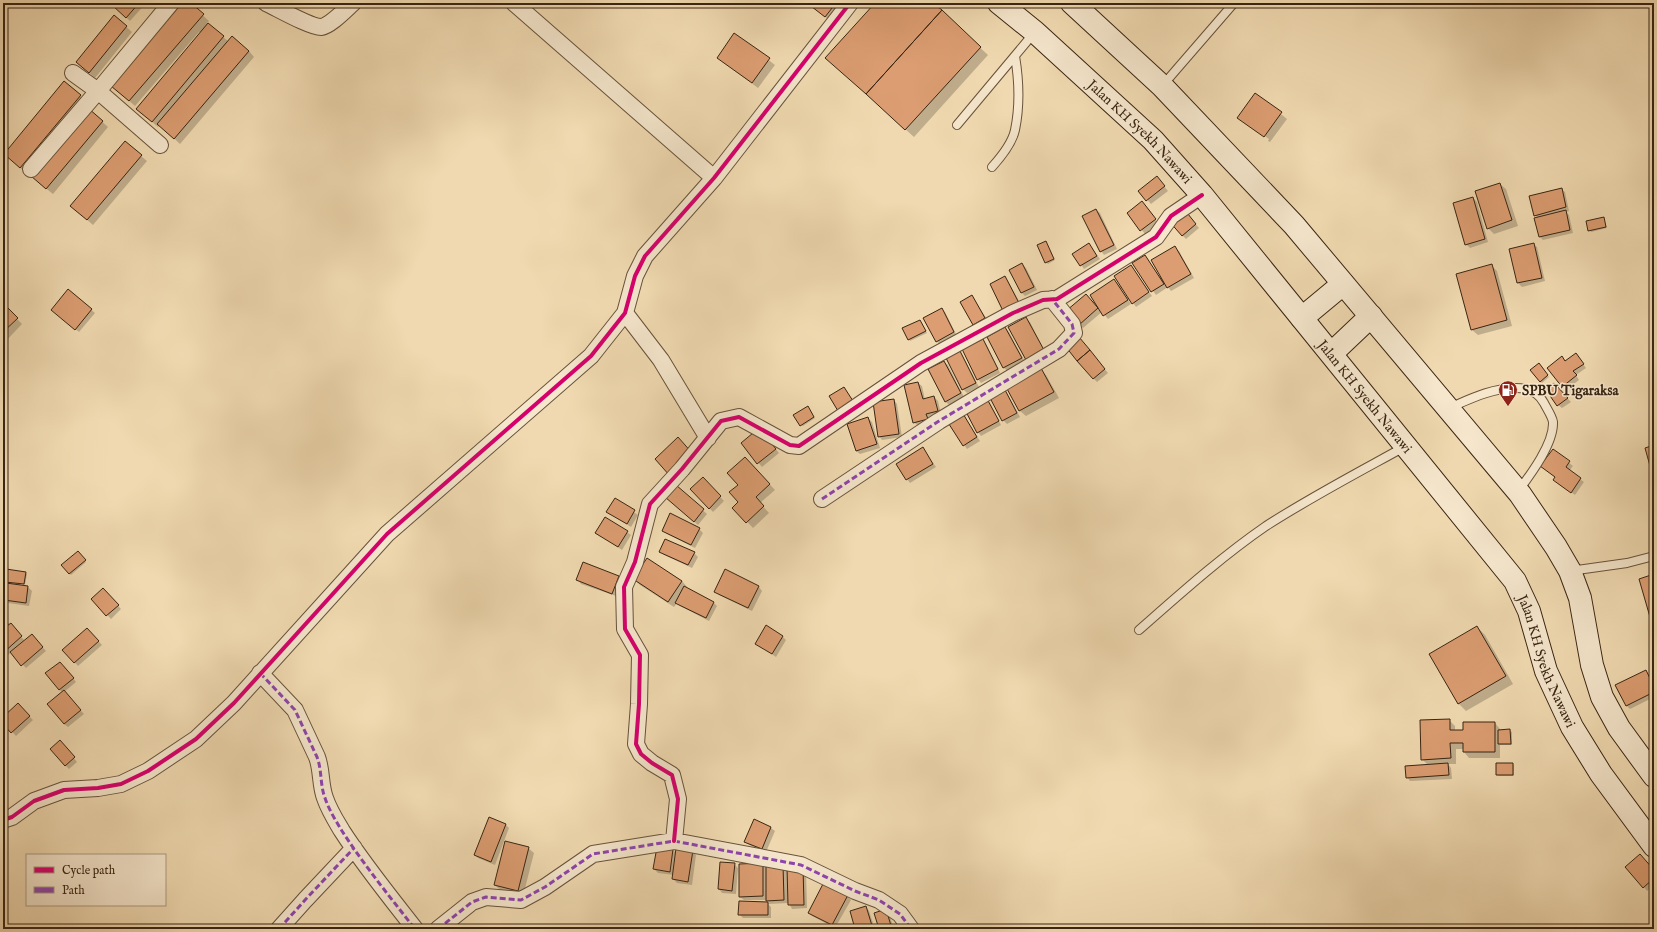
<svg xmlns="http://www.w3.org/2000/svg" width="1657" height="932" font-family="'IM FELL English',serif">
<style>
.shadow{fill:#0003}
.building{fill:#db9d71;stroke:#392513}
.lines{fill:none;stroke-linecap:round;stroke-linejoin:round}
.lane-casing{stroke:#67523a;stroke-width:10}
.street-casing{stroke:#67523a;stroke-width:18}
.secondary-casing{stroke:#392513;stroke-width:24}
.lane{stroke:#f5e6cc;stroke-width:8}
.street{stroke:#f5e6cc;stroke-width:16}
.secondary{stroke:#f5e6cc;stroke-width:22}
.quiet{stroke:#8e44ad;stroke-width:3;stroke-dasharray:6 3;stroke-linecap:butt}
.cycleway-casing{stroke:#f5e6cc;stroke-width:6}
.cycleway{stroke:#d6006c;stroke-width:4}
.labels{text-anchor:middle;stroke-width:3;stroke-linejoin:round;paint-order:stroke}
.street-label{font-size:14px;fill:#392513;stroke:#f5e6cc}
.poi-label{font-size:14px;font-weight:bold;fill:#392513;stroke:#f5e6cc;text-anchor:start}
</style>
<rect width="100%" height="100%" fill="#f0d9b0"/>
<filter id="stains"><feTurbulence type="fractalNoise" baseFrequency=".005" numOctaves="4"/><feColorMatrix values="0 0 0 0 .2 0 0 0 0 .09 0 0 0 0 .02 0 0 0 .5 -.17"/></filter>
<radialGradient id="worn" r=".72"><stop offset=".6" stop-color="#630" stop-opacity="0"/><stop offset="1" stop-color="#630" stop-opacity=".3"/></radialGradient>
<path class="shadow" d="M116,3H146L130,21L113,5Z
M183,3H189L209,21L207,23L229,42L249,51L254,57L180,144L160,125L158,127L143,114L201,33L199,32L135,106L118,91Z
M808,3H841L829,20Z
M876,3H932L988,55L914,137L834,65Z
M114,16L132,32L95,78L83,67Z
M735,34L775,65L758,88L718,58Z
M1256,94L1287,119L1270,142L1268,141L1269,139L1239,118Z
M80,96L86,102L26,173L5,154Z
M88,109L108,127L53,194L38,182Z
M141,156L147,161L93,225L77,211Z
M1160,181L1168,191L1151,204L1140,191Z
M1500,184L1506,189L1518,226L1494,234L1488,228Z
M1561,189L1565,192L1569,211L1566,212L1569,215L1573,233L1543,240L1540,237L1538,218L1535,215Z
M1473,198L1477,202L1488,242L1470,248L1466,244Z
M1145,206L1158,223L1145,234L1128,213Z
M1096,210L1100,213L1117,249L1104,255L1101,251Z
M1187,214L1199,228L1186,239L1182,235Z
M1604,218L1607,228L1591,232L1587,222Z
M1047,244L1055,260L1048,264L1046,262Z
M1533,244L1537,247L1545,281L1522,287L1518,283L1510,249Z
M1089,245L1100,259L1084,269L1074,254Z
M1175,248L1179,251L1194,278L1171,291L1168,287L1156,295L1133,264L1145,256L1160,277Z
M1022,264L1026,268L1037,290L1025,296L1022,293L1010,270Z
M1491,265L1497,271L1512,326L1478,335L1472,330Z
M1131,266L1152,296L1136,307L1123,288L1121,289L1131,304L1108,319L1102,312L1083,328L1079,325L1090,299L1099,308L1114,280L1121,287Z
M1005,277L1008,281L1022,307L1008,314Z
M68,290L95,313L79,332L56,313Z
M972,296L988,321L977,328L974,324Z
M3,305L22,324L5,342L3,339Z
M941,309L945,312L957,336L940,345L937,341Z
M1026,319L1030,322L1046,354L1030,363Z
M920,321L927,333L910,341L909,339Z
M1005,328L1009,332L1025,362L1008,371L1004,368L988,338Z
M982,340L986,344L1000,373L981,383L978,379Z
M1082,342L1108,373L1097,382L1093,378Z
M960,353L963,356L979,387L967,393L963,389Z
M1562,358L1566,361L1579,358L1586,368L1576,375L1579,380L1566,390L1562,386Z
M944,362L948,365L964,397L949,405L945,401Z
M1539,365L1549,377L1542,383L1532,371Z
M1040,369L1046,375L1059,398L1026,416L1020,411L1008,387Z
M918,383L922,386L925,400L934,397L938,401L941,414L929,417L931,423L918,426L914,422Z
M1554,384L1571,402L1562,408L1558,405Z
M1004,389L1007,393L1020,417L1007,424L1003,420Z
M985,398L989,401L1001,425L981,436L978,432Z
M894,400L897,404L902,437L882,440L879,436Z
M809,408L815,418L803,426L801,425Z
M961,413L980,441L967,449L949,422Z
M868,418L872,422L880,448L860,454L856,451Z
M763,433L779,453L762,467L742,443Z
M1654,446V474L1646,449Z
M922,448L936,467L910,483L907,479Z
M1553,450L1573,466L1569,471L1584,482L1575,495L1558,483L1556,478L1542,466Z
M751,464L775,490L760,503L769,513L753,528L734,508L740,502L739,485Z
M703,479L724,501L713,512L691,489Z
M676,486L707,514L698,525L670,500Z
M615,499L638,515L631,527L607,512Z
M699,529L703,533L695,548L667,534L663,530Z
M596,532H627L631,535L622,550Z
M660,551L694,553L698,557L692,568L664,555Z
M78,553L86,562L71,575L63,565Z
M726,571L759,587L762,591L752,611L719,595L716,591Z
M25,573L27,574L25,585L21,584L20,586L28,587L32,591L29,606L8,603L5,600L9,585L6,581Z
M619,576L622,580L616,596L581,584L578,580Z
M634,579L682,581L687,587L686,589L713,602L717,606L709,621L680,606L677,603L674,607L640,585Z
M107,593L121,609L111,619L92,599Z
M3,617L25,641L35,639L46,651L26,668L11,652L5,658L3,656Z
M1477,627L1485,635L1513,684L1466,711L1459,704Z
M91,633L102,645L78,666L64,650Z
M783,637L786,640L776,657L756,643Z
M64,666L76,682L64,692L84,714L68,727L64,724L63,693L59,689Z
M1645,671L1649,675L1654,685V697L1630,709L1626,705Z
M18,705L33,720L16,736L3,722V718Z
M1449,720L1455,726V731H1464L1495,723L1500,729V731H1510L1512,732V745H1500V758H1469L1464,752V749H1456V764H1448L1451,768L1452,779L1410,781L1407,777L1428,765L1422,759Z
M64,745L77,762L69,769L65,765Z
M1513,764L1514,765V776H1499L1497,775Z
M489,818L506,825L509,828L495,865L478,858L475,855Z
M754,820L771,828L775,831L766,852L749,845L745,841Z
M528,848L534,853L523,896L501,891L495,885Z
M658,848L673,850L677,854L692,851L696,855L692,885L677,883L673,879L674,875L658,873L654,869Z
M721,863L734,864L738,868L736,894L722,893L719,889Z
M762,864L767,868L806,871L807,908L792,909L789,903L768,904L771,907V918H743L739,914V902L770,903L767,900H744L740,897Z
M1654,871V885L1647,891L1644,887Z
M847,896L851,900L835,928L812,916L809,912Z
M866,907L869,911L875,929H856Z
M875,914H889L894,929H880Z
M955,927L964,929H954Z"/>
<path class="building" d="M114,3H139L126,18L112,5Z
M182,3H191L204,14L129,101L111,86Z
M807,3H836L825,17Z
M875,3H933L942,10L866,94L825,58Z
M942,10L981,47L905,130L866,94Z
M114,15L127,26L89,73L76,62Z
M208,23L224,36L152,122L136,109Z
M734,33L770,58L752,83L717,58Z
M232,36L249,51L174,139L157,124Z
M64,81L81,95L20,168L4,154Z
M1255,93L1282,112L1264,137L1237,118Z
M88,108L103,121L46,189L31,176Z
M125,141L142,155L87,220L70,206Z
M1157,176L1165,186L1146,201L1138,191Z
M1500,183L1512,220L1487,229L1475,191Z
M1562,188L1566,207L1534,216L1529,196Z
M1473,197L1485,239L1465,245L1453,203Z
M1142,201L1156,219L1140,231L1127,213Z
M1096,209L1114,245L1100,252L1082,216Z
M1184,209L1196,224L1182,236L1169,221Z
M1566,210L1570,230L1539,237L1534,218Z
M1604,217L1606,227L1588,231L1586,221Z
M1046,241L1054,259L1045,263L1037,245Z
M1089,243L1097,256L1080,266L1072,254Z
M1534,243L1542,278L1517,283L1509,249Z
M1175,246L1191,274L1167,288L1151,260Z
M1145,255L1164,284L1151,292L1132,263Z
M1022,263L1034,287L1021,293L1009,270Z
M1492,264L1507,320L1471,330L1456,274Z
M1131,265L1149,292L1132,304L1114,276Z
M1005,276L1019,303L1003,311L990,284Z
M1114,279L1128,300L1103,316L1090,295Z
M68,289L92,309L75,330L51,310Z
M1086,294L1098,308L1079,325L1066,311Z
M972,295L985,318L973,325L960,302Z
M3,303L18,318L3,332Z
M942,308L954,332L936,342L923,318Z
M1026,317L1044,350L1026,360L1008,327Z
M920,320L926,331L908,340L902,328Z
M1005,327L1022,358L1003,368L987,337Z
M1079,337L1090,350L1077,361L1066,347Z
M983,339L998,369L977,380L962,349Z
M1090,350L1105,369L1093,379L1077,361Z
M960,351L976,383L962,390L946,358Z
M1576,353L1584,364L1573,371L1577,375L1562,387L1547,368L1562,356L1565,361Z
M944,361L961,393L945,402L928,369Z
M1539,363L1548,375L1540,382L1530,370Z
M1041,368L1054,392L1019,411L1006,387Z
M918,382L923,399L934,396L938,411L926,414L928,419L913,423L904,385Z
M1554,383L1568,398L1557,406L1546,390Z
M844,387L853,401L838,411L829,396Z
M1004,388L1017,413L1002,421L989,396Z
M986,397L999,421L977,433L964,408Z
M894,399L899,434L878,437L873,402Z
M808,406L814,417L800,426L793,415Z
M962,412L977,437L963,446L947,421Z
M868,417L877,444L856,451L847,424Z
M759,428L776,449L757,464L741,443Z
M678,437L693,454L670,476L655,459Z
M1654,445V465L1650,466L1645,448Z
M923,447L933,464L906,480L896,464Z
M1553,449L1570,461L1566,467L1581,478L1571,493L1553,480L1555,477L1540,466Z
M745,457L770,484L756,497L764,506L746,523L732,508L738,502L729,492L738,485L727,473Z
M703,477L721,496L709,509L690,489Z
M676,485L704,509L694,522L665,497Z
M615,498L635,510L627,524L606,512Z
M670,513L700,528L691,545L662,531Z
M605,517L628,531L618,547L595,533Z
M665,539L695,552L688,565L659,552Z
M78,551L86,560L69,574L61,565Z
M647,558L682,581L668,602L633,579Z
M583,562L619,576L612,594L576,580Z
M6,569L26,572L24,584L5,582Z
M725,569L759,586L748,608L714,592Z
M1654,574V631L1639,579Z
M6,583L28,586L26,603L4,600Z
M684,586L714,602L706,618L675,603Z
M103,588L119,605L106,616L91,599Z
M11,623L22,636L3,653V629Z
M766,625L783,636L772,654L755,644Z
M1477,626L1506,676L1458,704L1429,654Z
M87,628L99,641L74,663L62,650Z
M32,634L43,647L21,666L10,652Z
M60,662L74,678L59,690L45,673Z
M1646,670L1654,687V692L1626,706L1615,685Z
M64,690L81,710L64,724L47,704Z
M18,703L30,716L11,733L3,724V717Z
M1450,719V730H1463V722H1495V752H1463V743H1450L1451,758L1421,760L1420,720Z
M1510,729L1511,744H1498V730Z
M60,740L75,757L65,766L50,749Z
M1448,763L1449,775L1406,778L1405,766Z
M1496,763H1513V775H1496Z
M489,817L506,824L491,862L474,855Z
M754,819L771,827L762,849L744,842Z
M505,841L529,847L518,891L494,885Z
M657,847L673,849L670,872L653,869Z
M676,848L693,850L688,882L672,879Z
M1640,854L1654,870V878L1643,888L1625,867Z
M720,862L735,863L732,891L718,889Z
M763,863V896L739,897V864Z
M766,865H783L784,900L766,901Z
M787,867H803L804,905H788Z
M824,882L848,895L832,925L808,913Z
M739,901L768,902V915H738Z
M866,906L873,929H855L850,911Z
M886,909L892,929H879L874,913Z"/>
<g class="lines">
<g class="lane-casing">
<path id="lane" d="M1163,85L1234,3
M957,125L1034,33
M992,167C1001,157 1012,144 1015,130C1020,106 1019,80 1015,56
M1449,408C1470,399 1492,388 1516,388C1528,388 1538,392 1544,403C1547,409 1552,416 1553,422C1554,443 1531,474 1519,490
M1570,571L1627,563L1654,556
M1139,630C1180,594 1221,557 1266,526C1311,497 1359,472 1406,446"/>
</g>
<g class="street-casing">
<path id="street" d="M266,3C277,8 310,27 321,27C330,26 346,9 353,3
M514,3L714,178
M73,73L98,91L160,145
M31,169L98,91L171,3
M625,313L661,360L708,438
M822,499L939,421L1059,349L1074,333L1072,324L1052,299
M260,673L295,710L317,757C322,770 320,785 325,798C329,810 336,821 342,831C364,865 390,897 415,929
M3,820L12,817L34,801L64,790L98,788L121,784L148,771L196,739L234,703L387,534L591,356L625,313L635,276L645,256L714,178L850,3
M674,841L678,799L672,775L652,763L641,754L636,744L639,704L640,655L625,629L624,587L635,562L650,504L682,469L721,421L739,417L790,445L799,446L921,363L1013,313L1043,300L1057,299L1156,237L1171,216L1202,195
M279,929L305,900L354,848
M438,929L472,902L486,897L521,900L545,887L593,854L674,841L801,865L855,891L879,900L900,914L911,929"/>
</g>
<g class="secondary-casing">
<g id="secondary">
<path id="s1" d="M999,3L1035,32L1153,140L1202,195L1515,581L1529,611L1546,671L1572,727L1601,774L1654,846"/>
<path d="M1072,3L1162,86L1294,225L1520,494L1556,547L1570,571L1580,598L1592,665L1602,697L1619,728L1654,776"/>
<path d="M1302,318L1343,284"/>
<path d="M1332,353L1371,316"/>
</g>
</g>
<use href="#lane" class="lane"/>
<use href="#street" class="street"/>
<use href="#secondary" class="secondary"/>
<path class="quiet" d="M822,499L939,421L1059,349L1074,333L1072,324L1052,299
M260,673L295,710L317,757C322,770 320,785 325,798C329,810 336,821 342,831C364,865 390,897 415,929
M279,929L305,900L354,848
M438,929L472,902L486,897L521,900L545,887L593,854L674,841L801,865L855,891L879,900L900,914L911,929"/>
<g class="cycleway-casing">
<path id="cycleway" d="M3,820L12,817L34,801L64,790L98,788L121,784L148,771L196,739L234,703L387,534L591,356L625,313L635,276L645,256L714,178L850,3
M674,841L678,799L672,775L652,763L641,754L636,744L639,704L640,655L625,629L624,587L635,562L650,504L682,469L721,421L739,417L790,445L799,446L921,363L1013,313L1043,300L1057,299L1156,237L1171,216L1202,195"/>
</g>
<use href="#cycleway" class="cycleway"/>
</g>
<defs>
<g id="fuel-pin" transform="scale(1)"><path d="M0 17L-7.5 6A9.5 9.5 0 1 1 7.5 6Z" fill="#8f2418" stroke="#f5e6cc"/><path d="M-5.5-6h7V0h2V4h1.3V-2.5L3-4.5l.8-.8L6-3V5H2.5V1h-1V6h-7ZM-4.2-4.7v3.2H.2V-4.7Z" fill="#fff"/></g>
</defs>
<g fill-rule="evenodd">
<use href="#fuel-pin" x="1508" y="390"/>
</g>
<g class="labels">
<g class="street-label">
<text dy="5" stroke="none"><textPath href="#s1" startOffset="191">Jalan KH Syekh Nawawi</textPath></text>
<text dy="5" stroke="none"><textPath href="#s1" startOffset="539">Jalan KH Syekh Nawawi</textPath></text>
<text dy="5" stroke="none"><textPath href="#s1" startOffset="863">Jalan KH Syekh Nawawi</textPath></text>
</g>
<g class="poi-label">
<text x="1522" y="395">SPBU Tigaraksa</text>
</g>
</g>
<rect width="1657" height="932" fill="none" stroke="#f0d9b0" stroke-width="16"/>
<rect x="4" y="4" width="1649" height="924" fill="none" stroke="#392513" stroke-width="2"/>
<rect x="8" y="8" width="1641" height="916" fill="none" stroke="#392513"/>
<rect x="26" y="854" width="140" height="52" fill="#f5e6cc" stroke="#aa9982"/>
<rect x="34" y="867" width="20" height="6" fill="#d6006c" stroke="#aa9982"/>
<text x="62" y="874" font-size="12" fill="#392513">Cycle path</text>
<rect x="34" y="887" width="20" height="6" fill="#8e44ad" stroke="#aa9982"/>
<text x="62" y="894" font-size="12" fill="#392513">Path</text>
<rect width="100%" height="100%" filter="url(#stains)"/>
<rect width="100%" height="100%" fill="url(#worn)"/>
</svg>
